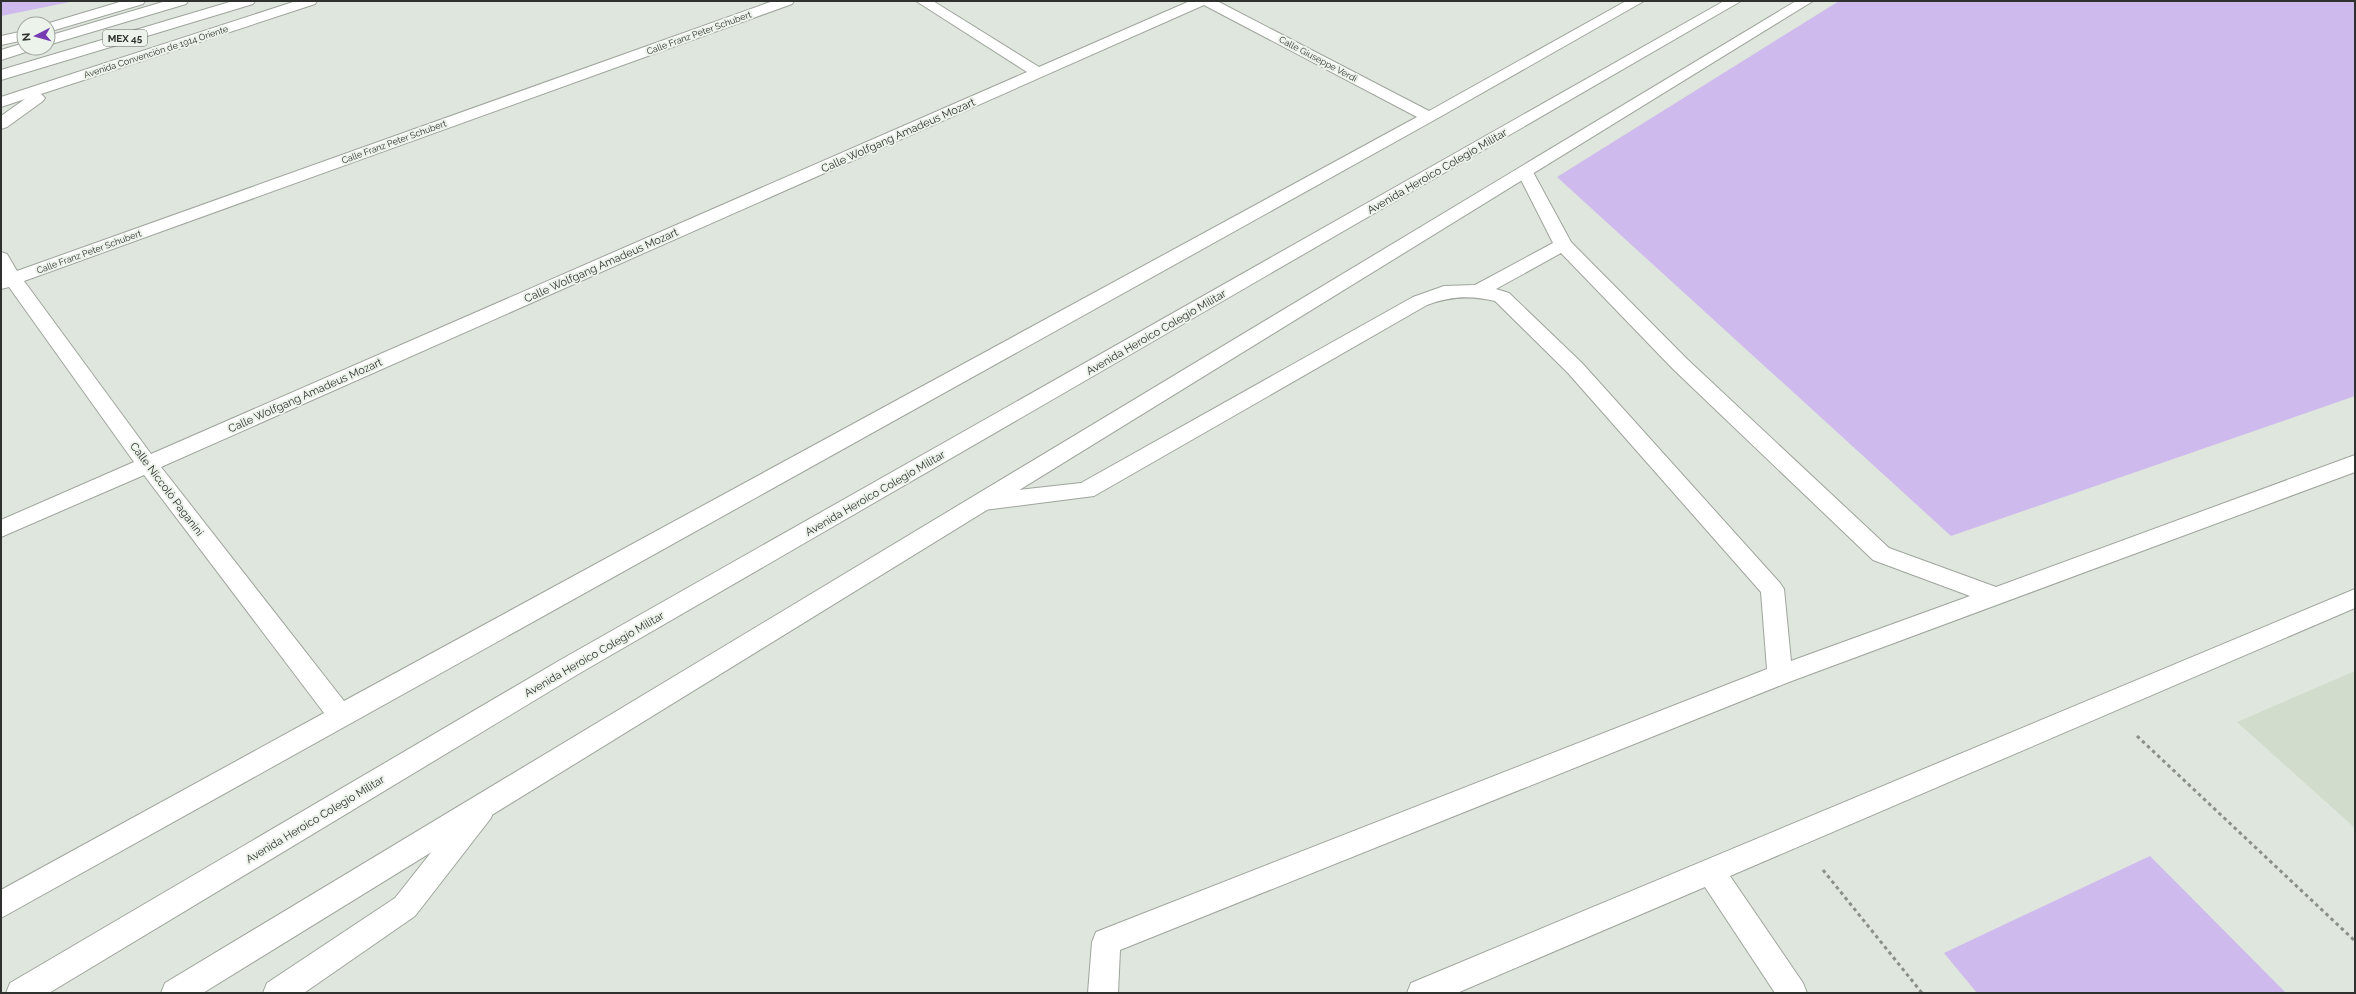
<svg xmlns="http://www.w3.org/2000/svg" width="2356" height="994" font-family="Raleway,sans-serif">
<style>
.built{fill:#d1dccc}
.green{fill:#cfbaee}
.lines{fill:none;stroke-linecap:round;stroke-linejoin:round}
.lane-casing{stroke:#9ea59c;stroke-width:2}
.street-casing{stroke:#9ea59c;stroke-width:2}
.secondary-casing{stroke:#9ea59c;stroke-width:2}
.primary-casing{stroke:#9ea59c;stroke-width:2}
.path{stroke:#8a8f88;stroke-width:3;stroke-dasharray:3.5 3.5;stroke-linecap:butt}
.lane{fill:#fff;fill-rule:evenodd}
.street{fill:#fff;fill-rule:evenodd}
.secondary{fill:#fff;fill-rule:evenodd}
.primary{fill:#fff;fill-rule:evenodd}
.labels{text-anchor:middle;stroke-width:4;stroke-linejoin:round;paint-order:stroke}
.far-street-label{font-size:9px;fill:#2e312d;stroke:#ecf3ea}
.shield{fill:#ecf3ea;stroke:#676b66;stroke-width:1}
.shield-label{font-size:10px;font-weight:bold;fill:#2e312d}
.street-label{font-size:11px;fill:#2e312d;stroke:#ecf3ea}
</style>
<rect width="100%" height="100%" fill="#dfe6dd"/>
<path class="built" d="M2355,671V828L2237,722Z"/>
<path class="green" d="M1,1H75L1,16Z
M1839,1H2355V396L1951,536L1557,177Z
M2150,856L2286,993H1977L1944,953Z"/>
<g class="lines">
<g class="lane-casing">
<path id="lane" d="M1525,167L1531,168L1533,172L1571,242L1687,359L1889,548L1996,587L2355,455V472L1789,682L1120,950L1118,993H1088L1092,942L1096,932L1767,669L1761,592L1568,373L1495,301C1471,295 1450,296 1427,305L1094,496L984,510L976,508L973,502L976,496L984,494L1081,483L1413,297L1444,286L1475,285L1553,243L1517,172L1519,168ZM1561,253L1673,369L1873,560L1970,596L1791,661L1784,589L1780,583L1582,363L1509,293L1496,289Z
M2355,589V608L1730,876L1803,983L1807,993H1775L1705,887L1457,993H1407L1411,983Z
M481,798L491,802L494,810L491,818L415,916L304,993H263L267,983L395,898L471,802Z"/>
</g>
<g class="street-casing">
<path id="street" d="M773,1H794L792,4L24,281L151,454L1027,72L916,1H933L1039,67L1190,1H1217L1429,111L1626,1H1644L1438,118L1,918V890L324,713L144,475L1,537V520L134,462L9,287L1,289V252L7,254L17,271ZM1204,5L1417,117L344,701L161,467Z"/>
</g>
<g class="secondary-casing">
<path id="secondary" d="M123,1H145L143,4L48,32V24H46Z
M296,1H317L315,4L41,94L45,98L43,101L7,127L1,129V116L25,99L1,107V97Z
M1724,1H1741L580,673L49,993H6L10,983L562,659Z
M1796,1H1813L203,993H161L165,983Z
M24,31V40L1,45V36Z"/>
</g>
<g class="primary-casing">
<path id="primary" d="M166,1H188L186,4L48,45V36Z
M233,1H255L253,4L1,80V70Z
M24,43V48H32L29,51L1,60V50Z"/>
</g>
<path class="path" d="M2137,736L2355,941
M1823,870L1922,993"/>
<use href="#lane" class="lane"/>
<use href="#street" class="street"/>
<use href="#secondary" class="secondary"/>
<use href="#primary" class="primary"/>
</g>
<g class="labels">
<g class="far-street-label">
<text transform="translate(699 33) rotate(-20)" y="3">Calle Franz Peter Schubert</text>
<text transform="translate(156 52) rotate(-18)" y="3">Avenida Convención de 1914 Oriente</text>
<text transform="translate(1318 59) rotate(28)" y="3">Calle Giuseppe Verdi</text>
<text transform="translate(394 142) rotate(-20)" y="3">Calle Franz Peter Schubert</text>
<text transform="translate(89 252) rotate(-20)" y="3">Calle Franz Peter Schubert</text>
</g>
<rect class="shield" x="103" y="30" width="44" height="16" rx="3"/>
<g class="shield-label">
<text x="125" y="42">MEX 45</text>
</g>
<g class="street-label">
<text transform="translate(898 135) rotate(-24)" y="4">Calle Wolfgang Amadeus Mozart</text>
<text transform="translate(1437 171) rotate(-30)" y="4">Avenida Heroico Colegio Militar</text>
<text transform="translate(601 265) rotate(-24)" y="4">Calle Wolfgang Amadeus Mozart</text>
<text transform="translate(1156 332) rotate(-30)" y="4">Avenida Heroico Colegio Militar</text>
<text transform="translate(305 395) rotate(-24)" y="4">Calle Wolfgang Amadeus Mozart</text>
<text transform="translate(167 489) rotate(53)" y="4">Calle Niccolò Paganini</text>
<text transform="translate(875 493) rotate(-30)" y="4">Avenida Heroico Colegio Militar</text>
<text transform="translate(594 654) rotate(-30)" y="4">Avenida Heroico Colegio Militar</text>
<text transform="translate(315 819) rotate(-31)" y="4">Avenida Heroico Colegio Militar</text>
</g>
</g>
<rect width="2356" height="994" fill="none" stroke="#2e312d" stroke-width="4"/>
<g transform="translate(36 36) rotate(264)"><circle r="19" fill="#ecf3ea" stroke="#a0a59e"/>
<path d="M0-3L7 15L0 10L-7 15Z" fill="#773cb2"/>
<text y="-6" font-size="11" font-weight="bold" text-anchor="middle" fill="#2e312d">N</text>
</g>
</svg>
